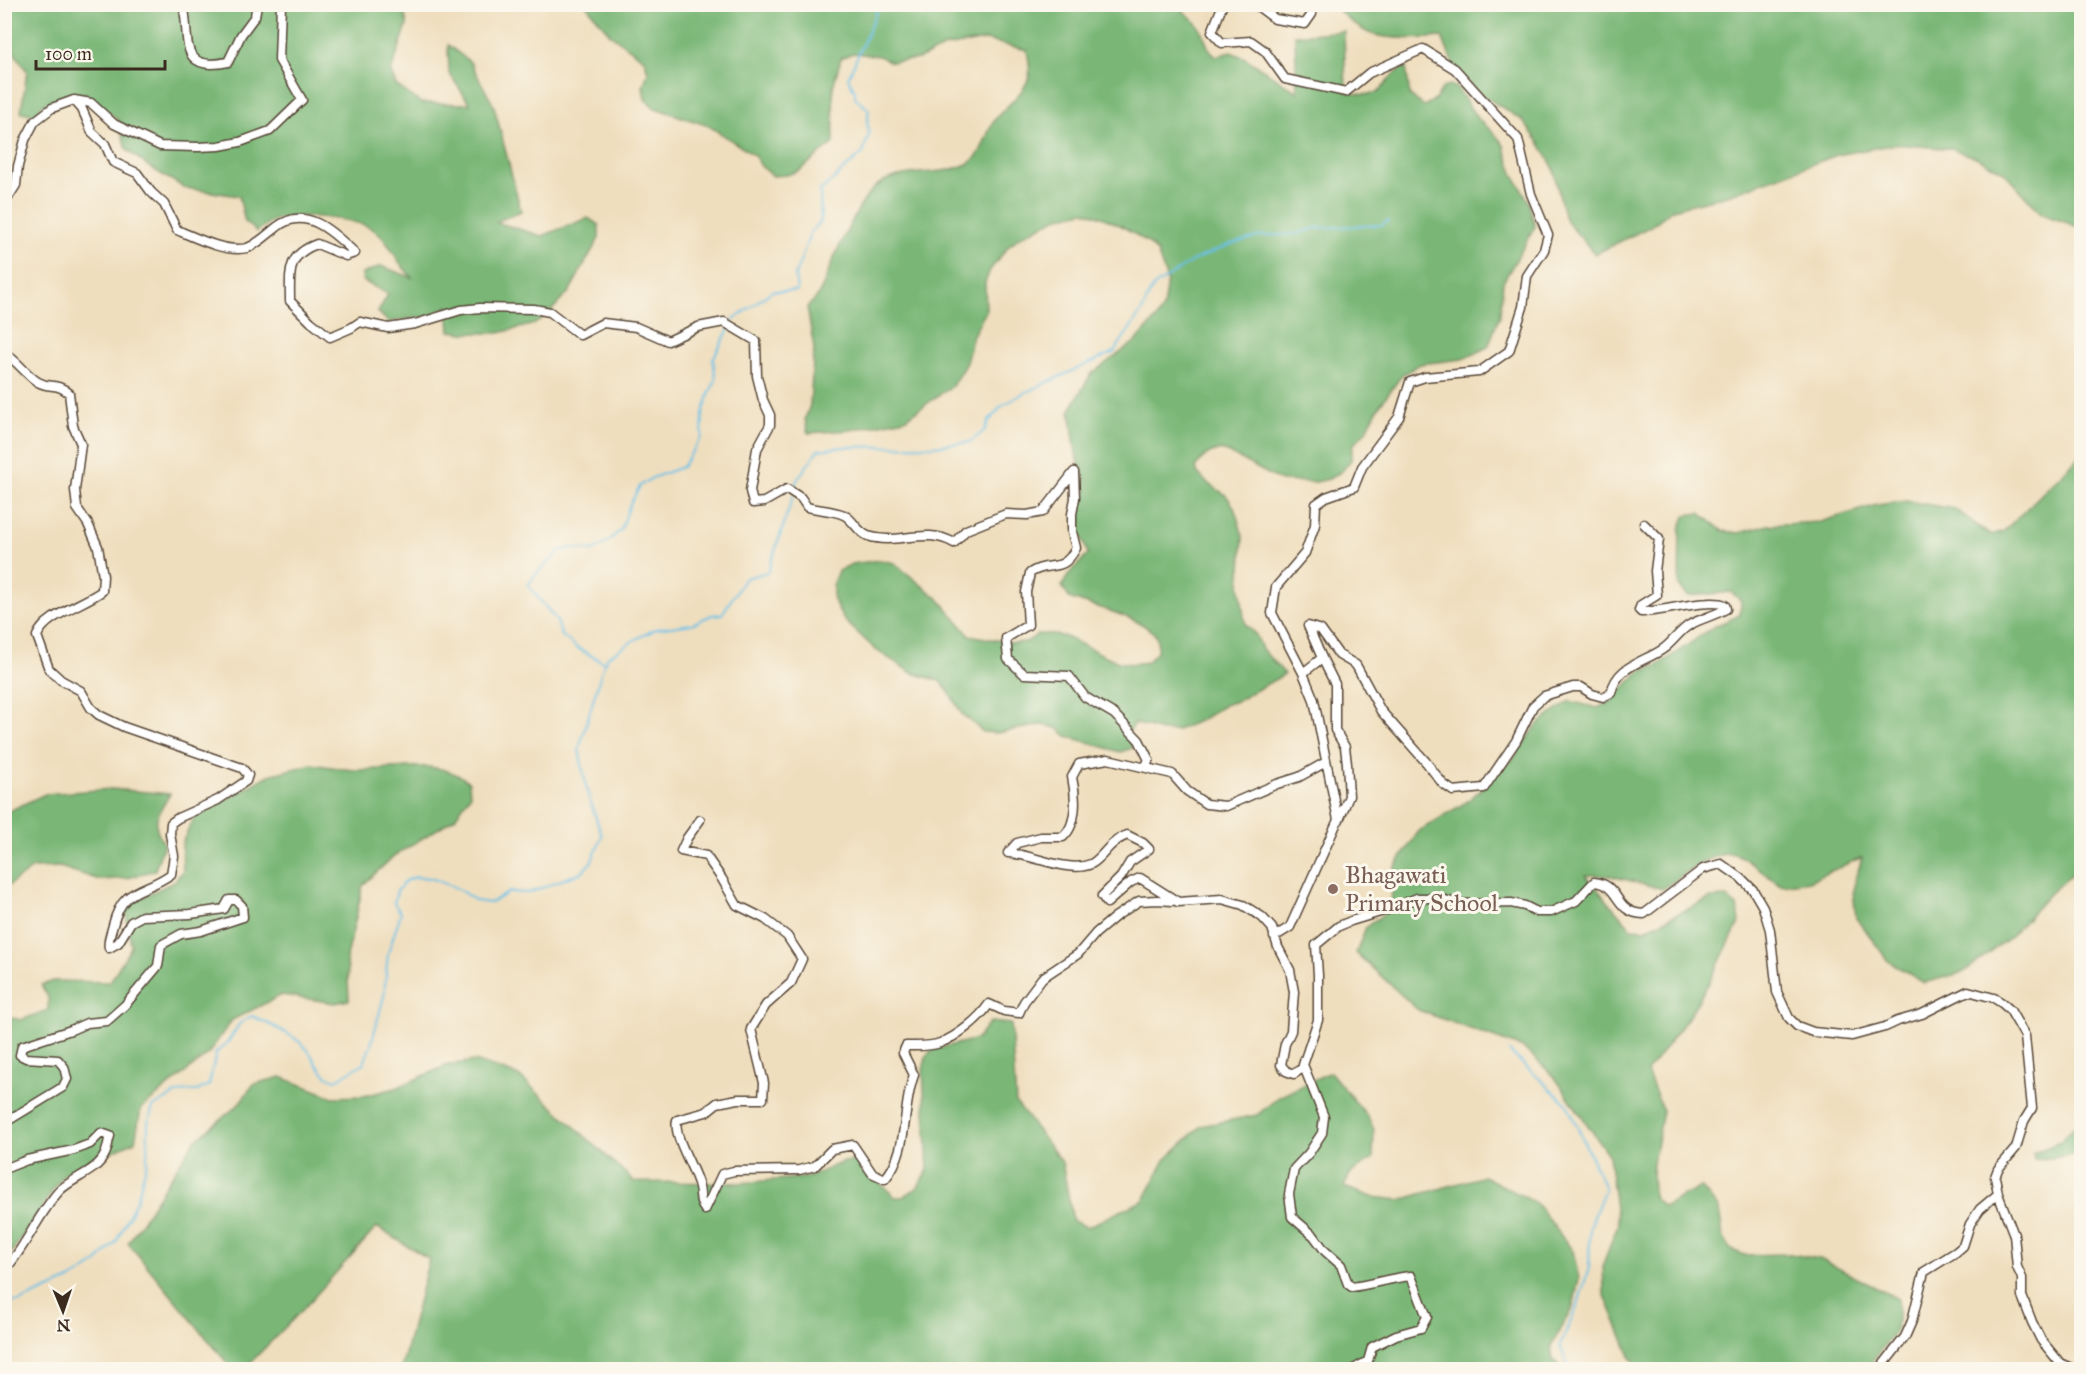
<svg xmlns="http://www.w3.org/2000/svg" width="2086" height="1374" font-family="'IM FELL Great Primer',serif">
<style>
.forest{fill:#7ab777;stroke:#5a704a;stroke-width:1.5}
.lines{fill:none;stroke-linecap:round;stroke-linejoin:round}
.stream{stroke:#69c0e6;stroke-width:2}
.street-casing{stroke:#564536;stroke-width:11}
.street{stroke:#fff;stroke-width:8}
.education-dot{fill:#8d6e63;stroke:#fbf7ec;stroke-width:2}
.labels{text-anchor:middle;stroke-width:6;stroke-linejoin:round;paint-order:stroke}
.education-label{font-size:24px;fill:#785e54;stroke:#fbf7ec;text-anchor:start}
</style>
<rect width="100%" height="100%" fill="#fbf7ec"/>
<filter id="ink" filterUnits="userSpaceOnUse"><feTurbulence type="fractalNoise" baseFrequency=".0167" numOctaves="2"/><feDisplacementMap in="SourceGraphic" scale="12" xChannelSelector="R" yChannelSelector="G"/><feConvolveMatrix kernelMatrix="1 2 1 2 8 2 1 2 1" color-interpolation-filters="sRGB"/></filter>
<filter id="wash" filterUnits="userSpaceOnUse"><feTurbulence type="fractalNoise" baseFrequency=".008" numOctaves="4" result="noise"/><feDisplacementMap in="SourceGraphic" scale="24" xChannelSelector="R" yChannelSelector="G"/><feGaussianBlur stdDeviation="1.35" result="paint"/><feColorMatrix in="noise" values="0 0 0 0 0 0 0 0 0 0 0 0 0 0 0 0 0 1.4 0 .05"/><feComposite in="paint" operator="in"/></filter>
<g filter="url(#wash)">
<rect width="100%" height="100%" fill="#efdebd"/>
<path class="forest" d="M4,5H403L407,25L391,72L396,85L421,103L470,104L449,73L448,45L470,62L494,106L521,211L496,222L542,236L588,218L599,225V238L569,292L550,312L535,324L499,333H464L450,331L448,306L430,316L388,322L378,312L388,294L363,281L362,274L381,266L413,278C398,266 393,247 379,234C362,217 303,214 280,218C271,220 264,226 257,232L245,222L239,196L185,188L149,167L126,149L119,121L85,93L43,104L35,115L21,112L27,71L11,48L5,47Z
M586,5H1188L1183,11C1191,17 1197,22 1201,30C1209,43 1203,44 1216,56L1231,52L1245,58L1297,92L1295,35L1344,31L1346,92C1392,102 1376,80 1406,67L1410,96L1424,106L1436,99L1443,87L1450,85L1457,88L1477,118L1494,133L1504,145L1513,173L1528,200L1535,227L1503,282L1500,315L1488,347L1463,359L1420,364L1402,375L1380,405L1366,431L1353,445L1351,460L1342,471L1329,479L1316,482L1281,481L1225,451C1212,448 1204,456 1196,466L1197,472L1207,483L1226,495L1234,507L1243,536L1240,588L1244,617L1246,625L1256,635L1262,649L1285,674L1237,701L1224,705L1201,720L1175,731H1161L1135,723L1127,735L1133,748L1120,752L1067,736L1057,728L1042,725L996,733L983,732L962,714L949,692L940,681L912,673L876,650L845,621L838,610L833,597V583L838,571L852,564L880,560L894,563L940,600L969,635L1012,643L1026,642L1038,634H1052L1066,637L1118,662L1132,664L1147,662L1157,652C1157,648 1158,642 1157,638C1149,619 1088,605 1069,598L1062,586L1069,574L1088,554L1077,523L1084,495L1085,480L1076,455L1070,410L1091,374L1136,341L1156,319L1163,308L1167,280L1157,252L1147,242L1122,226L1097,215L1084,211L1056,218L1018,238L1008,247L990,270L985,283L986,311L973,335L966,363L952,386L905,419L851,430L808,433L805,419L810,405L814,348L807,307C824,293 824,280 833,260C841,242 860,202 873,189C898,165 940,179 969,163C986,153 985,130 997,117C1007,105 1024,93 1029,77C1031,70 1028,58 1027,50L985,40L945,47L919,59L891,62L879,56L853,53L841,58L833,87L834,143L800,170L787,175L773,176L761,166L754,155L709,126L655,108L645,99L643,86L648,73L645,60L611,35Z
M1334,5H2081V228L2042,214L2004,172L1980,159L1953,149L1897,144L1837,155L1731,194L1673,209L1651,226L1595,254L1565,220L1553,167L1539,142L1522,120L1476,91L1455,69L1442,37C1424,39 1382,40 1367,32C1354,26 1342,14 1334,5Z
M2081,455V871L2072,874L2050,893L2010,937L1964,972L1924,983L1888,961L1856,917L1853,890L1862,857L1809,881L1781,885C1767,876 1753,863 1738,855C1718,846 1679,878 1663,889L1611,876L1585,875L1631,928L1646,929L1711,898L1726,897L1737,906L1740,921L1709,983L1687,1019L1647,1072L1663,1111L1652,1168L1653,1196L1663,1207L1701,1187L1719,1209L1723,1237L1730,1249L1744,1255L1790,1254L1820,1259L1898,1299V1321L1893,1334L1866,1369H1640L1630,1356L1604,1293L1603,1264L1618,1224L1609,1156L1554,1076L1523,1048L1418,1010L1356,953L1366,927L1390,909L1395,867L1419,831L1468,801L1513,759L1537,725L1570,701L1597,708L1610,702L1639,672L1657,666L1715,626L1740,615L1741,601L1731,592L1688,596L1679,586L1680,529L1686,515L1700,513L1723,531L1739,533L1768,525L1820,522L1877,505L1907,501L1955,509L1990,535L2004,531Z
M312,764C327,766 343,770 359,770C397,770 437,757 469,782L470,795L455,818L394,856L363,885L347,957L349,1000L335,1003L282,995L232,1020L208,1054L141,1109L135,1141L64,1174L5,1262V1016L21,1020L48,1010V997L41,985L54,981L110,982L131,947L125,906L175,881L183,870L182,843L194,818L269,775Z
M111,789L170,794C158,815 149,822 164,844L155,870L128,878L100,880L60,867L33,868L5,888V811L7,812L45,794Z
M990,1022L1011,1024L1016,1103L1062,1162L1073,1221L1087,1227L1144,1200L1165,1160L1201,1126L1257,1115L1279,1097L1330,1072L1368,1117L1374,1130L1373,1158L1350,1174L1344,1187L1372,1197L1400,1200L1484,1176L1536,1203L1573,1251L1579,1279L1573,1307L1551,1346L1553,1360L1563,1369L401,1370L429,1259L377,1227L306,1306L244,1369L233,1370L128,1243L194,1141L237,1106L254,1084L281,1077L333,1097L364,1096L396,1088L448,1065L475,1061L519,1076L635,1182L740,1183L809,1177L843,1162L857,1161L895,1197H903L917,1188L928,1170L923,1069L927,1055L932,1050L977,1039Z
M2081,1119V1154L2034,1160L2033,1153L2060,1142Z"/>
<g class="lines">
<path class="stream" d="M731,322L772,291H797L795,275L803,254L811,231L821,222L820,191L863,153L869,134L867,124L869,110L855,97V91L848,78L880,4
M794,490L797,480L818,450L844,447L933,446L970,442L984,431L989,421L1002,406L1024,393L1114,352L1142,311L1152,288L1192,261L1231,244L1261,236L1296,234L1316,228L1382,225L1388,221
M605,663L577,648L561,635L557,621L528,585L535,575L560,551L571,548L593,551L606,543L621,530L630,504L640,486L652,478L682,467L702,437L703,413L710,392L716,380L713,359L730,327
M1509,1051L1567,1104L1605,1188L1590,1227L1589,1268L1577,1307L1560,1345L1566,1362L1573,1370
M4,1302H19L72,1279L95,1264L116,1242L137,1199L147,1162L148,1123L153,1107L175,1094L187,1091H197L209,1085L216,1053L228,1042L240,1023L252,1016C270,1025 291,1033 305,1047C317,1059 318,1075 336,1080L364,1063L371,1045L384,996L388,953L401,913L394,903L397,891L405,881L416,877L431,878L458,889L476,901L490,903L510,892L529,893L582,872L592,861L602,836L587,791L579,749L601,673L607,657L636,639L656,629L692,624L712,615L722,614L745,578L768,572L793,496"/>
</g>
</g>
<g filter="url(#ink)">
<g class="lines">
<g class="street-casing">
<path id="street" d="M183,4C191,36 176,73 228,62L241,35L255,16L257,4
M1223,4L1212,32L1222,43L1251,41L1265,51L1285,79L1346,92L1369,73L1423,49L1455,69L1518,139L1531,194L1548,235L1544,250L1527,276L1523,307L1509,351L1479,372L1425,377L1410,382L1399,417L1362,467L1354,487L1326,497L1316,504L1315,525L1305,553L1276,587L1272,613L1303,673L1314,700L1338,820L1290,927L1274,937
M1255,4L1275,19L1305,24L1312,14V6L1310,4
M74,100L91,103L114,124L160,146L198,147L219,146L240,142L270,131L302,100L279,60L281,4
M4,204L16,185L18,166L25,140L35,121L52,108L74,100L82,109L92,132L105,144L113,162L137,173L151,192L164,204L177,230C196,238 226,253 247,248C257,245 269,233 277,227C306,204 335,234 355,253L346,256L317,244C286,255 290,273 290,301L311,322L330,337L351,328L360,322L388,328L415,324L461,310L480,308L534,309L550,312L580,335L603,323L636,327L668,341L698,327L724,322L756,341L757,376L763,400L770,415V425L757,449L750,491L753,503L764,502L787,489L801,498L807,507C818,510 833,510 844,515C853,519 857,532 868,536C898,546 925,526 954,543L966,530L1006,514L1027,515L1043,512L1074,472L1075,498L1072,514V532L1076,548C1061,576 1051,559 1030,573L1026,592L1028,625L1006,638L1008,659L1024,674L1069,676L1085,697L1114,714L1139,740L1149,760L1145,767
M4,353C18,361 26,375 38,382C50,389 56,382 69,393L73,426L81,444L75,490L77,508L88,524L98,547L103,576L102,591C83,605 45,615 37,636L49,669L61,680L81,691L91,708L99,715L124,727L242,768L248,775L246,781L218,800L178,818L171,823L170,834L174,856L171,874C143,894 123,886 113,925C111,934 107,940 109,948L118,943L131,922L142,916L190,914L224,909L229,900H236L242,906L243,917L201,931L181,934L161,945L158,966L125,1005L107,1021L87,1023L71,1030L22,1046L20,1055L26,1058L58,1060L64,1067L67,1079L63,1087L4,1123
M1322,658L1335,684V730L1345,747L1347,764L1349,796L1339,820
M1303,673L1322,658L1308,626L1321,630L1339,655L1356,665L1381,711L1426,762L1443,784L1453,791L1484,788L1516,741L1533,706L1544,696L1573,687H1581L1592,694L1603,697L1611,693C1617,665 1643,663 1663,649C1673,642 1680,630 1691,624C1703,618 1715,615 1726,609L1725,605C1710,598 1661,612 1641,612L1639,610L1641,605L1657,595L1655,571L1659,539L1644,524
M1326,762L1299,777L1277,784L1226,806L1206,804L1187,791L1172,774L1108,759L1079,764L1072,777C1076,795 1078,824 1063,837H1041L1017,843L1008,853C1032,854 1069,874 1091,864C1101,859 1106,848 1115,842C1118,839 1123,837 1127,835L1143,843L1149,849L1130,862L1121,877L1102,896L1107,903L1131,882L1140,878L1178,902L1222,899L1243,905L1262,917L1272,928L1278,947L1290,970L1294,992L1291,1031L1285,1044L1281,1065L1286,1071L1294,1074L1304,1067L1303,1065L1318,1020V975L1316,945L1339,926L1351,921L1390,909L1417,898H1438L1459,904L1511,903L1525,906L1537,912H1551L1576,901L1594,882C1621,884 1613,913 1644,914L1703,869L1721,864L1741,878L1753,890L1763,907L1770,930L1777,992L1789,1018L1797,1026L1813,1032L1852,1036L1885,1027L1898,1021L1922,1014L1968,991L1994,998L2002,1003L2010,1010L2025,1036L2032,1108L2024,1121L2016,1148L1998,1169L1995,1177L1996,1182L1998,1194L2014,1235L2017,1267L2022,1278V1296L2032,1322L2041,1340L2060,1363L2076,1370
M700,820L687,838L681,851L706,856L722,879L737,905L765,919L787,936L802,959L791,983L766,1005L751,1029L764,1083L763,1099H738L717,1103L706,1112L677,1120C673,1138 695,1168 699,1187C701,1196 699,1203 705,1210L722,1174L734,1171L799,1170L815,1166L832,1149L853,1145L872,1173L885,1179C910,1149 901,1109 914,1075L903,1053L906,1046C917,1046 930,1047 940,1043C958,1036 979,1019 989,1004L1004,1011L1019,1013L1024,1002L1042,978L1078,954L1096,933L1115,917L1139,901L1157,900L1172,901
M1304,1067L1324,1117L1322,1133L1309,1153L1294,1169L1289,1194L1292,1217L1314,1236L1325,1251L1341,1265L1348,1284L1352,1287C1373,1284 1390,1278 1411,1276L1427,1317L1421,1328L1396,1335L1372,1347L1368,1361L1352,1370
M4,1169L27,1160L74,1150L90,1144L101,1133L110,1136C108,1141 108,1148 105,1154C97,1172 73,1177 59,1191C37,1216 26,1247 4,1271
M1879,1370L1905,1337L1912,1321L1924,1272L1956,1252L1963,1246L1970,1224L1980,1209L1998,1194"/>
</g>
<use href="#street" class="street"/>
</g>
</g>
<circle class="education-dot" cx="1333" cy="889" r="6"/>
<g class="labels">
<g class="education-label">
<text x="1345" y="883">Bhagawati<tspan x="1345" dy="28">Primary School</tspan></text>
</g>
</g>
<rect width="2086" height="1374" fill="none" stroke="#fbf7ec" stroke-width="24"/>
<g transform="translate(63 1311) rotate(178)" stroke="#fbf7ec" stroke-width="4.5" paint-order="stroke">
<path d="M0-4.5L10 22L0 15L-10 22Z" fill="#3b2a1e"/>
<text y="-9" font-size="16" font-weight="bold" text-anchor="middle" fill="#3b2a1e">N</text>
</g>
<path d="M36 60v9h129v-9" fill="none" stroke="#3b2a1e" stroke-width="3"/>
<text x="45" y="60" font-size="18" fill="#3b2a1e" stroke="#fbf7ec" stroke-width="4.5" paint-order="stroke">100 m</text>
</svg>
